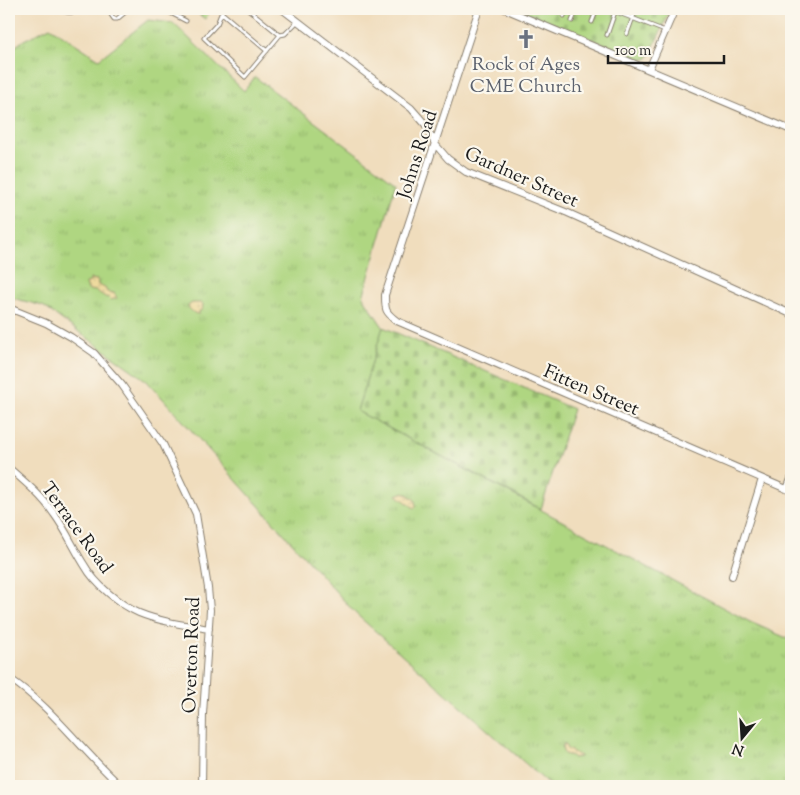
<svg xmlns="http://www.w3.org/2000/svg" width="800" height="795" font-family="'Sorts Mill Goudy',serif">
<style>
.grass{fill:url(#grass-tufts);stroke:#66794e}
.sand{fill:url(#sand-dots);stroke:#857b5d}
.cemetery{fill:url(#cemetery-stones);stroke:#66794e}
.pitch{fill:#afd681;stroke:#66794e}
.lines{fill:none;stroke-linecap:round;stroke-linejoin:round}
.lane-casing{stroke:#867c6c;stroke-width:5}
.street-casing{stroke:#867c6c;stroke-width:8}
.lane{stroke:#fff;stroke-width:3}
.street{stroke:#fff;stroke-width:6}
.labels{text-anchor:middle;stroke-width:4.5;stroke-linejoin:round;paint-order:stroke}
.worship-label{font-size:19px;fill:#5b616d;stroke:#fbf7ec}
.street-label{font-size:19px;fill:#1c1c1c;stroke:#fbf7ec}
</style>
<defs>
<pattern id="grass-tufts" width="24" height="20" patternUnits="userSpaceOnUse" patternTransform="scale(1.25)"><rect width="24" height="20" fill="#afd681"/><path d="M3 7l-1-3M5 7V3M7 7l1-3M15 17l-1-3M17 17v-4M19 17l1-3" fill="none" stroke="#96b76f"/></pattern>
<pattern id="sand-dots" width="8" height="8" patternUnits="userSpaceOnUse" patternTransform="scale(1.25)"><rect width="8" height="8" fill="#eeda9e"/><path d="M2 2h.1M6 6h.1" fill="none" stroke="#ccba88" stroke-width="1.8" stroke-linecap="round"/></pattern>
<pattern id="cemetery-stones" width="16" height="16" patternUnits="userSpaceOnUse" patternTransform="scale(1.25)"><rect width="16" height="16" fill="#afd681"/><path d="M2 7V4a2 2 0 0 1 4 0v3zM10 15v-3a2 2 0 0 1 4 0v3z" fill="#96b76f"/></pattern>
</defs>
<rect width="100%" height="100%" fill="#fbf7ec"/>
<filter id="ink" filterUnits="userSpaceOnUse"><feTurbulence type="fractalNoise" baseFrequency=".02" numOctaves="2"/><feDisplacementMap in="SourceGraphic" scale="10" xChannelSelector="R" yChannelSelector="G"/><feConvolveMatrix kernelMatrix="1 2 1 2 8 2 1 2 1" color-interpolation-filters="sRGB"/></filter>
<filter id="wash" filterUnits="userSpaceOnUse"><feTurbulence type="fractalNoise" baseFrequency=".0096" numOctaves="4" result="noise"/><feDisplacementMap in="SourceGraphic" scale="20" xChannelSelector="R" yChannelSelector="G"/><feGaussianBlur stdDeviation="1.12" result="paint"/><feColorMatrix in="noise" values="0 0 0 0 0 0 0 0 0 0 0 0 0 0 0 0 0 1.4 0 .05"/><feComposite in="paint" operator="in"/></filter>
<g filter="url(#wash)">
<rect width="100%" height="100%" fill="#f0ddbd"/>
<path class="grass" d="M148,20L173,23L244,91L255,77L396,183L363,297L383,327L357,411L750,622L791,640V786H551L356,614L147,381L43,306L9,297V51L24,40L50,27L99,59Z"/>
<path class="sand" d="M90,279L97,280L98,285L105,288L107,292L114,293L117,298L111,300L108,297L107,298L96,291L88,290L86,283L90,282Z
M192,303H202L203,305L202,310L199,311V314C195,315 189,309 188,306Z
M404,492L415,500L416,507L414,508L397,495Z
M564,743L567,749L581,756L574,758L572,756L564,754L562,748Z"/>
<path class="cemetery" d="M517,9H671L649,56L648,58L643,60Z
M383,327L573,409L541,509L357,411Z"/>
<path class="pitch" d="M192,9H212L205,19Z"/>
</g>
<g filter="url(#ink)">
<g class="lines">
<g class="lane-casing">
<path id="lane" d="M61,9C67,14 72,14 79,9
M107,9L114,19H117L129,9
M163,9L186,21
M223,9L217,24L204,38L245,77L280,35L285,34L297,22
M248,9L280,35
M609,9L665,31
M222,13L267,51
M564,16L567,9
M572,21L577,9
M592,22L597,9
M627,34L636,9
M607,35L616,9"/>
</g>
<g class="street-casing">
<path id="street" d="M282,9L411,108L425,124L435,144L448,159L466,172L568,213L791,314
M479,9L385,295C385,310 385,312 397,321L791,491
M505,9L791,130
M649,69L675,9
M9,308L46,323L71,337L94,353L122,385L163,444L196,514L208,588L210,610L203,714L202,786
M9,468C25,482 42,496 54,514C66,530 74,549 85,566C95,584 120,605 139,613C161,622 186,625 209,629
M787,489L791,479
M732,576L762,479
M9,678C52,707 83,752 121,786"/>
</g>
<use href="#lane" class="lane"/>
<use href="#street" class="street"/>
</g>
</g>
<defs>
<g id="church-bare" transform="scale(1.5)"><path d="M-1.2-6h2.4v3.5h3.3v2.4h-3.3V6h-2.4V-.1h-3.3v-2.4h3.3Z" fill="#6b7280" stroke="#fbf7ec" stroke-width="2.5" paint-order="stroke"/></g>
</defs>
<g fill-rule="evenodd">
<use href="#church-bare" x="526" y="39"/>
</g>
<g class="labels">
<g class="worship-label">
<text x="526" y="70">Rock of Ages<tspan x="526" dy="22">CME Church</tspan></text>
</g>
<g class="street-label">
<text transform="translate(416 154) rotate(-72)" y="7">Johns Road</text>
<text transform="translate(522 176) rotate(24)" y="7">Gardner Street</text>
<text transform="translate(592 389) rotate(23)" y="7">Fitten Street</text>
<text transform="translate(78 527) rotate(54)" y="7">Terrace Road</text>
<text transform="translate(190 655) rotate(-88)" y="7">Overton Road</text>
</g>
</g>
<rect width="800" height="795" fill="none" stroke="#fbf7ec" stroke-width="30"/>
<g transform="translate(742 738) rotate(198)" stroke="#fbf7ec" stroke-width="4" paint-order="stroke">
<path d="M0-4L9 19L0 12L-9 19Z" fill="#1c1c1c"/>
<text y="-8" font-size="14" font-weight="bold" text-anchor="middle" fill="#1c1c1c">N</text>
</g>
<path d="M608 55v8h116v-8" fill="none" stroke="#1c1c1c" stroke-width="2.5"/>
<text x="615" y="55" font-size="15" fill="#1c1c1c" stroke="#fbf7ec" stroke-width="4" paint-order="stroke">100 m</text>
</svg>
